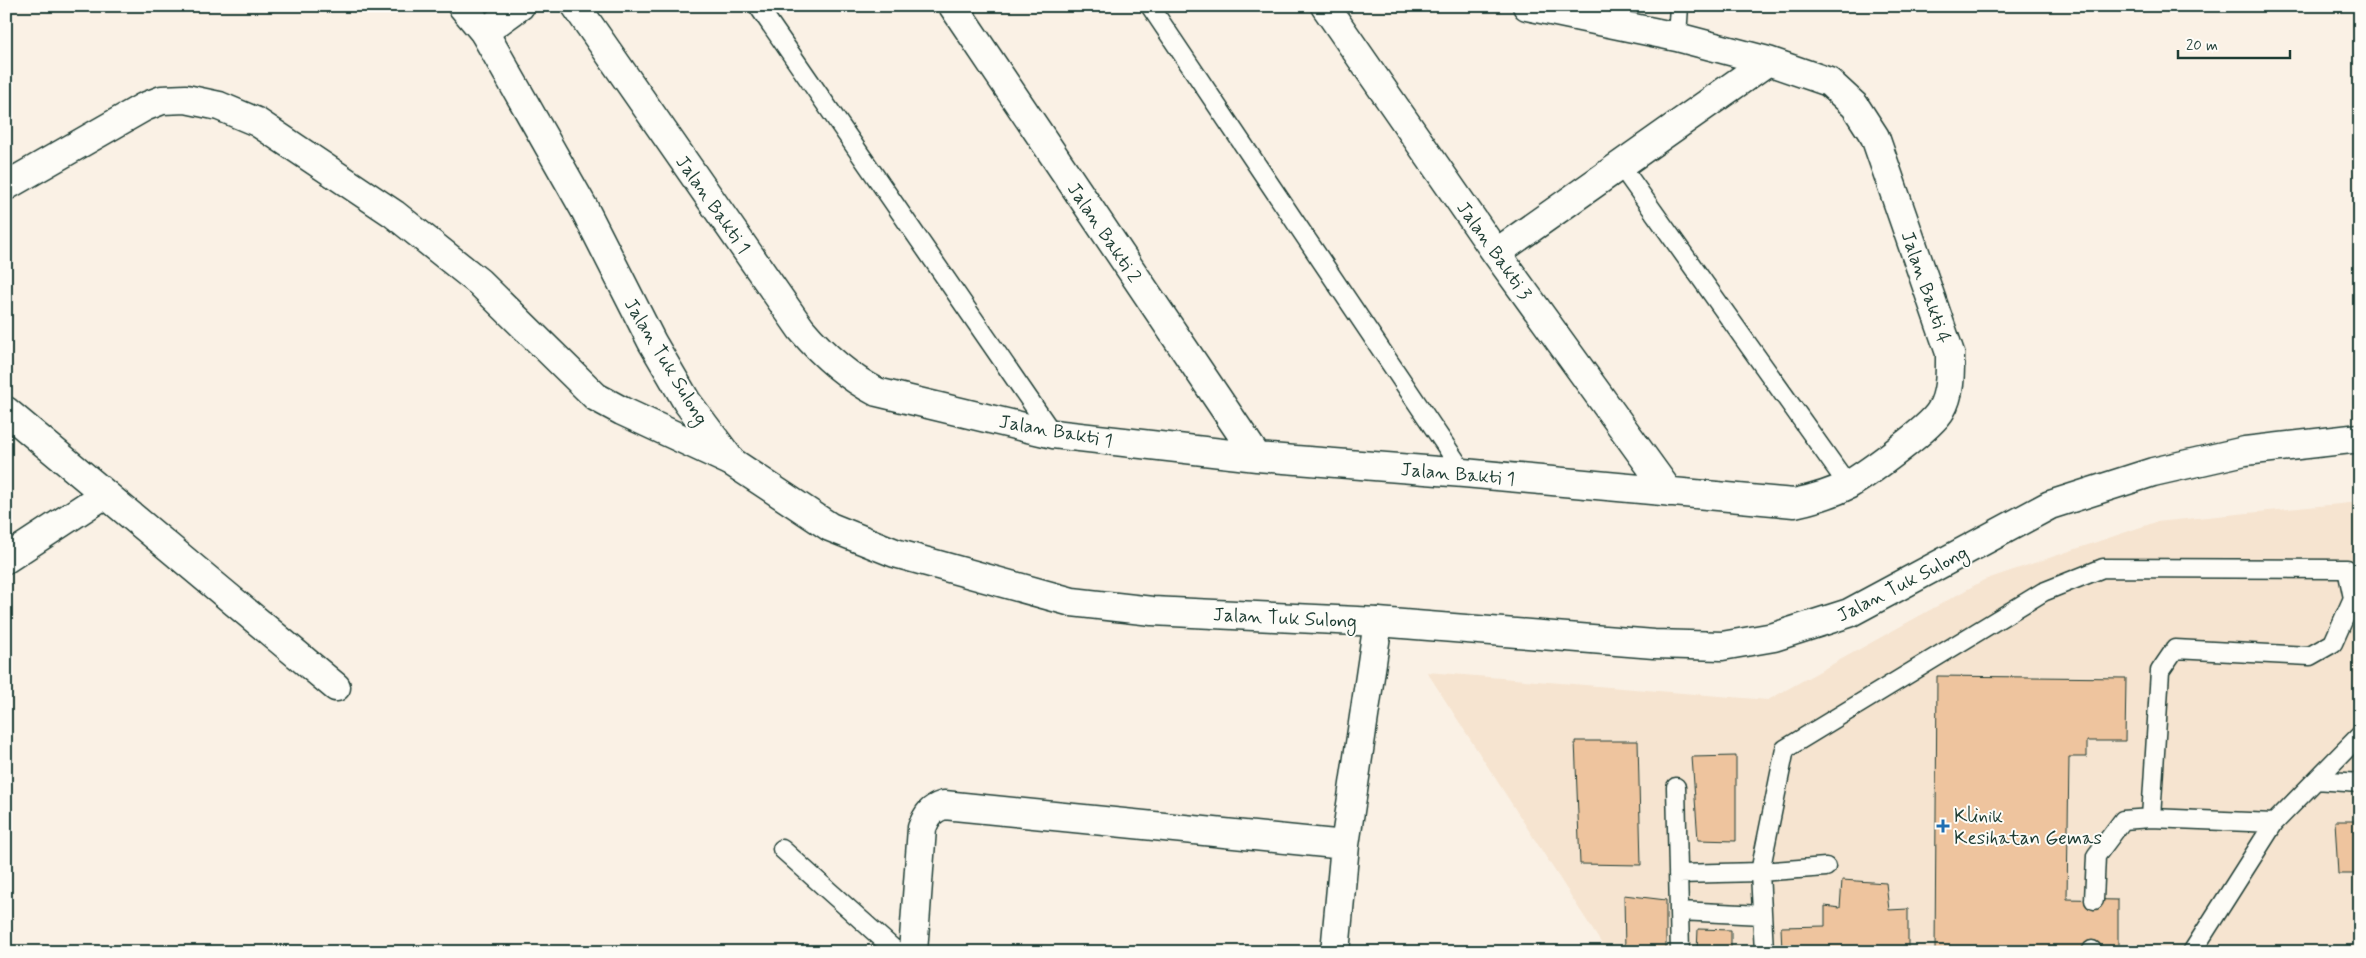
<svg xmlns="http://www.w3.org/2000/svg" width="2366" height="958" font-family="Mynerve,sans-serif">
<style>
.built{fill:#f6e4d0}
.building{fill:#eec49e;stroke:#1f3d34}
.lines{fill:none;stroke-linecap:round;stroke-linejoin:round}
.service-casing{stroke:#1f3d34;stroke-width:21}
.minor-casing{stroke:#1f3d34;stroke-width:31}
.tertiary-casing{stroke:#1f3d34;stroke-width:31}
.service{stroke:#fdfcf7;stroke-width:18}
.minor{stroke:#fdfcf7;stroke-width:28}
.tertiary{stroke:#fdfcf7;stroke-width:28}
.poi-dot{fill:#1f6fb2;stroke:#fdfcf7;stroke-width:2}
.labels{text-anchor:middle;stroke-width:4;stroke-linejoin:round;paint-order:stroke}
.street-label{font-size:19px;fill:#1f3d34;stroke:#fdfcf7}
.poi-label{font-size:19px;fill:#1f3d34;stroke:#fdfcf7;text-anchor:start}
</style>
<rect width="100%" height="100%" fill="#faf1e5"/>
<filter id="ink" filterUnits="userSpaceOnUse"><feTurbulence type="fractalNoise" baseFrequency=".02" numOctaves="2"/><feDisplacementMap in="SourceGraphic" scale="10" xChannelSelector="R" yChannelSelector="G"/><feConvolveMatrix kernelMatrix="1 2 1 2 8 2 1 2 1" color-interpolation-filters="sRGB"/></filter>
<g filter="url(#ink)">
<path class="built" d="M2360,502V952H1607L1427,672L1768,700L1984,580L2156,522Z"/>
<path class="building" d="M1937,676L2126,678L2125,741H2087V757H2069L2067,899L2118,900V950L1935,952Z
M1575,741H1638L1641,865L1580,864Z
M1736,756V841L1698,840L1692,757Z
M2335,821H2360V874H2338Z
M1842,880L1886,883L1889,910L1908,909V952H1782L1781,927L1825,926V906L1840,908Z
M1624,895L1666,900V952H1625Z
M1698,929L1731,930V952H1697Z"/>
<g class="lines">
<g class="service-casing">
<path id="service" d="M758,6L1053,434
M1150,6L1464,473
M1677,37L1679,6
M1621,166L1848,485
M2316,780L2360,783
M1676,787L1680,952
M782,849L897,952
M1678,874L1760,872L1826,867
M2094,900L2096,856L2123,820L2151,818L2274,823
M1679,911L1762,915
M1764,952L1760,872L1785,749L2043,592L2103,568L2347,569L2353,598L2333,643L2310,656L2175,649L2160,671L2151,818
M2092,952V950
M2192,952L2274,823L2360,735"/>
</g>
<g class="minor-casing">
<path id="minor" d="M576,6L801,329C823,355 846,376 877,392L1053,434L1257,457L1464,473L1794,503C1813,499 1831,494 1848,485C1867,474 1932,427 1941,410C1951,393 1950,371 1950,353L1875,137L1855,106L1829,82L1768,61L1677,37L1527,6
M953,6L1257,457
M1325,6L1496,253L1669,492
M484,32L520,6
M6,186L144,107L162,100L186,99L219,106L257,122L394,214L479,282L596,397L622,411L732,462
M1496,253L1768,61
M6,411L336,687
M6,559L105,494
M913,952L922,828C927,815 931,809 944,805L1345,845
M1335,952L1345,845L1378,622"/>
</g>
<g class="tertiary-casing">
<path id="tertiary" d="M462,6L484,32L585,210L652,342L687,402L732,462L830,527L895,553L1072,602L1152,611L1378,622L1654,644L1722,646L1774,637L1849,613L2050,505L2153,472L2245,451L2360,438"/>
</g>
<use href="#service" class="service"/>
<use href="#minor" class="minor"/>
<use href="#tertiary" class="tertiary"/>
</g>
</g>
<path class="poi-dot" d="M1940.5 818.5h5v5h5v5h-5v5h-5v-5h-5v-5h5z"/>
<g class="labels">
<g class="street-label">
<text transform="translate(714 204) rotate(55)" y="7">Jalan Bakti 1</text>
<text transform="translate(1105 232) rotate(56)" y="7">Jalan Bakti 2</text>
<text transform="translate(1495 250) rotate(55)" y="7">Jalan Bakti 3</text>
<text transform="translate(1927 287) rotate(71)" y="7">Jalan Bakti 4</text>
<text transform="translate(667 361) rotate(59)" y="7">Jalan Tuk Sulong</text>
<text transform="translate(1056 430) rotate(10)" y="7">Jalan Bakti 1</text>
<text transform="translate(1458 473) rotate(5)" y="7">Jalan Bakti 1</text>
<text transform="translate(1902 583) rotate(-27)" y="7">Jalan Tuk Sulong</text>
<text transform="translate(1285 617) rotate(3)" y="7">Jalan Tuk Sulong</text>
</g>
<g class="poi-label">
<text x="1954" y="822">Klinik<tspan x="1954" dy="22">Kesihatan Gemas</tspan></text>
</g>
</g>
<rect width="2366" height="958" fill="none" stroke="#fdfcf7" stroke-width="25"/>
<rect x="12" y="12" width="2341" height="933" fill="none" stroke="#1f3d34" stroke-width="2" filter="url(#ink)"/>
<path d="M2178 50v8h112v-8" fill="none" stroke="#1f3d34" stroke-width="2.5"/>
<text x="2186" y="50" font-size="15" fill="#1f3d34" stroke="#fdfcf7" stroke-width="4" paint-order="stroke">20 m</text>
</svg>
